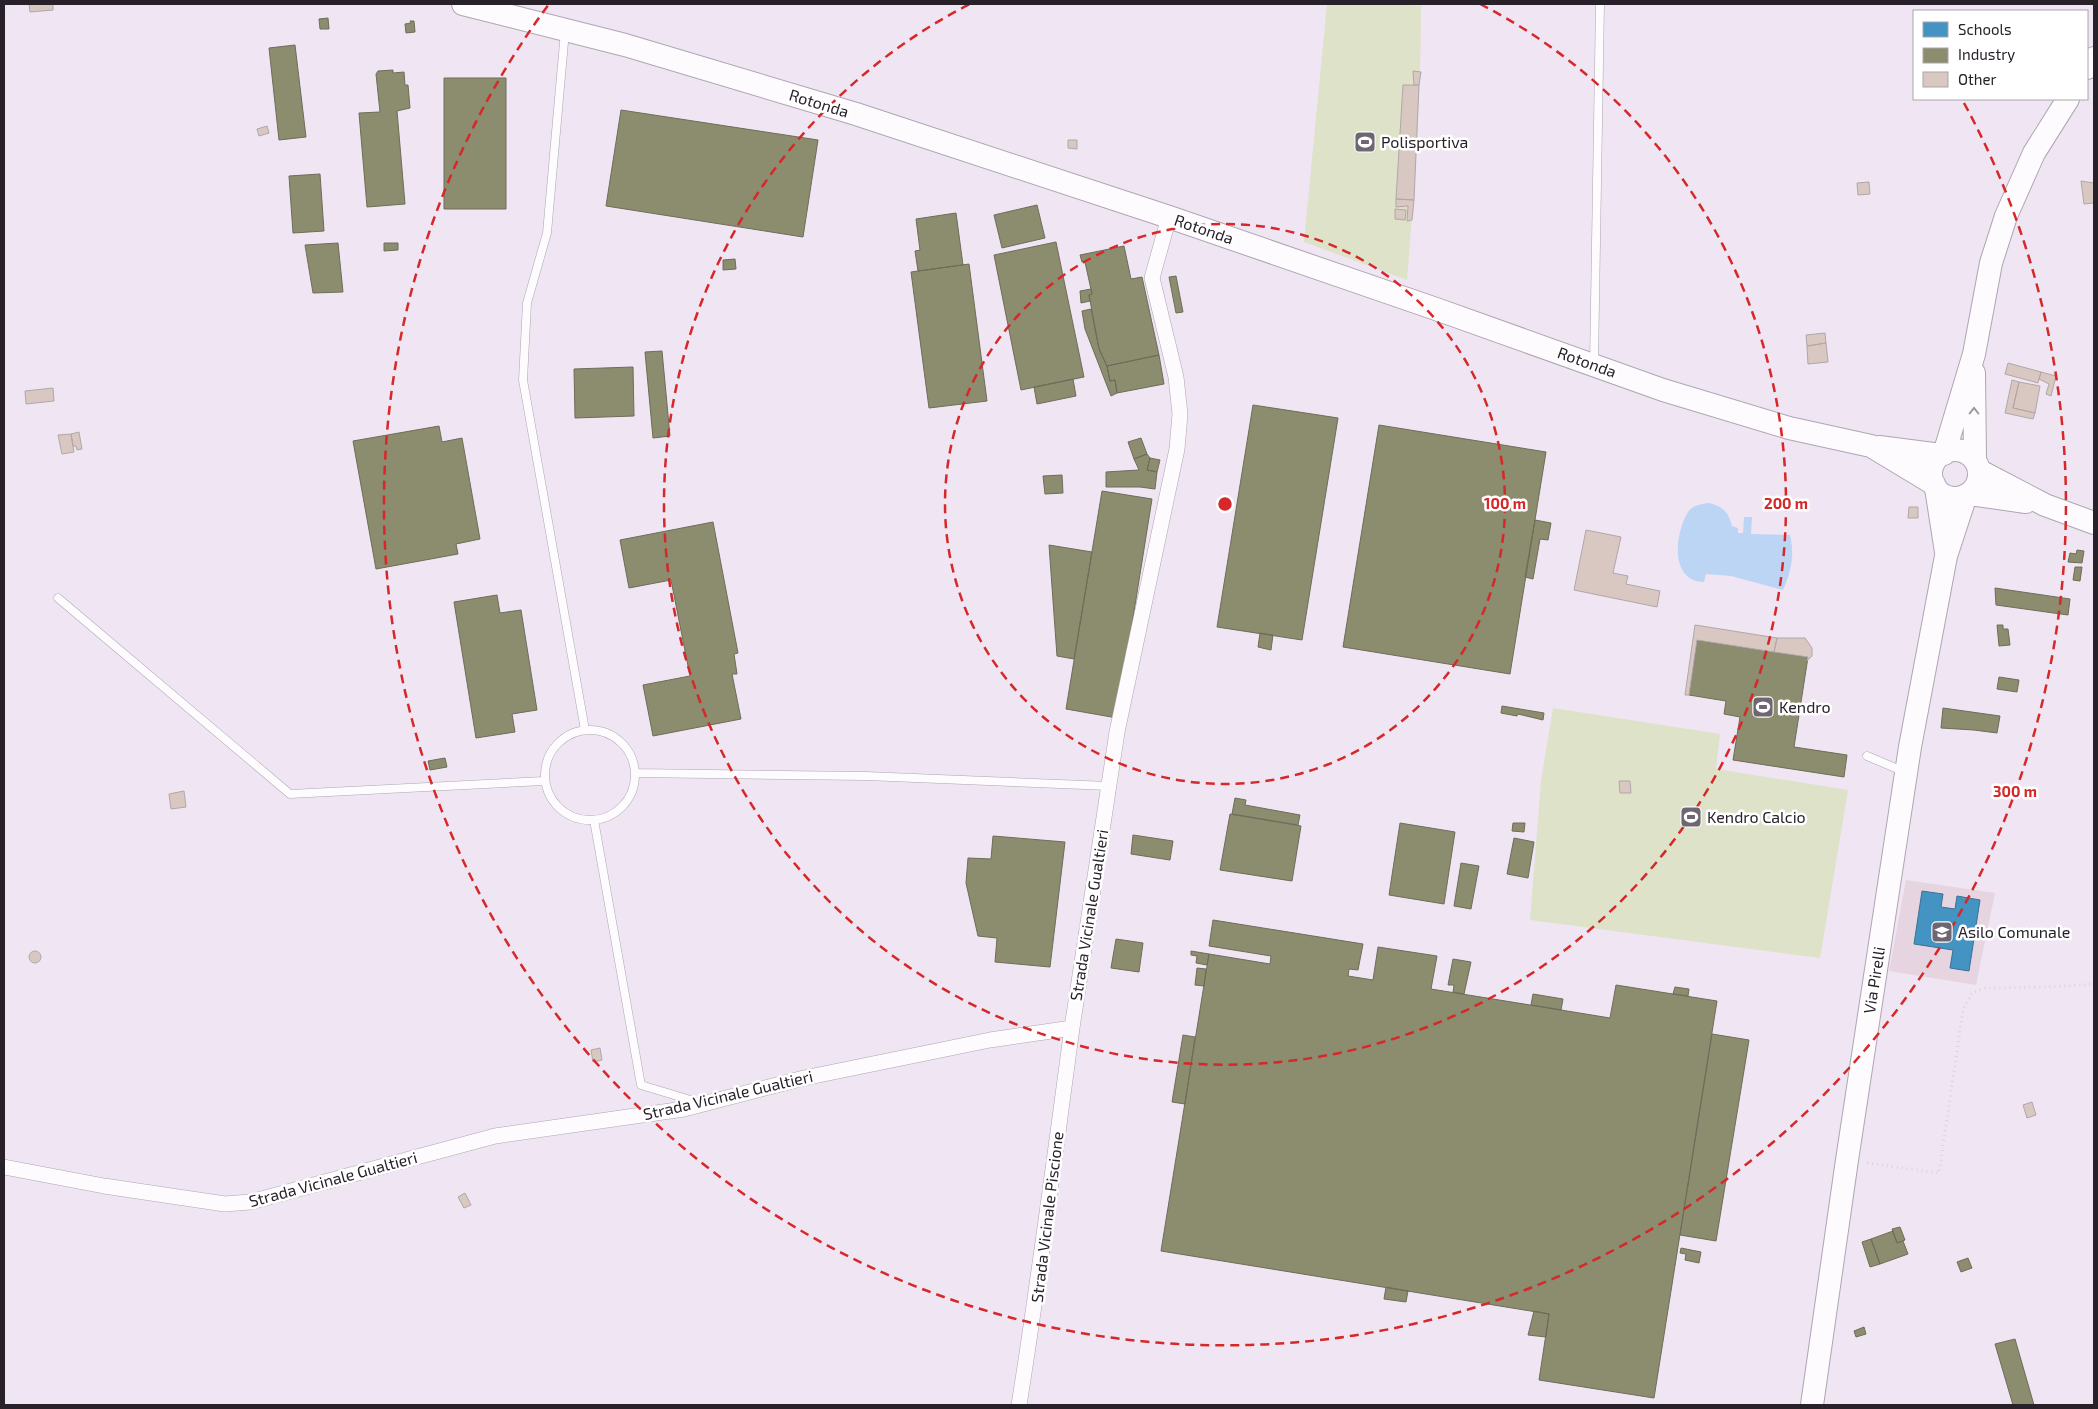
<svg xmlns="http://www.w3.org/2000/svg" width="2098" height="1409" font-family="'Exo 2',sans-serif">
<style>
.education{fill:#e6d5e1}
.green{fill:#dee2c8}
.water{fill:#bdd5f5}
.schools{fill:#4393c3;stroke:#3b7195}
.industry{fill:#8c8c6e;stroke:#6e6c5a}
.building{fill:#d9c8c1;stroke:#b0a7aa}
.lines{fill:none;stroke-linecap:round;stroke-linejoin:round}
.lane-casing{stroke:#aea6b1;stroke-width:9}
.street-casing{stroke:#aea6b1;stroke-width:16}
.secondary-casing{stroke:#aea6b1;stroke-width:24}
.path{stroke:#d8d5da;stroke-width:3;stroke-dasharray:1 4;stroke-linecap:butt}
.lane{stroke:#fdfbfd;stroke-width:8}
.street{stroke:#fdfbfd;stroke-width:15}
.secondary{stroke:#fdfbfd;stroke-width:22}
.oneway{stroke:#9d999e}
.ring{fill:none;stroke:#d62828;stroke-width:2.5;stroke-dasharray:9 6}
.labels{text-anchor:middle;stroke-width:5;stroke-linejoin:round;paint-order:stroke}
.street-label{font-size:16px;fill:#28212a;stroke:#fff}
.poi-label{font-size:16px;fill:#28212a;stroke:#fff;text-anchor:start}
.centre{fill:#d62828;stroke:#fff;stroke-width:2.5}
.ring-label{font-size:15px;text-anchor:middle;font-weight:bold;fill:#d62828;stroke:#fff;stroke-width:5;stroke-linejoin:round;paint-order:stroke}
</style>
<rect width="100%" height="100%" fill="#efe5f3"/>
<path class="education" d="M1906,880L1995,893L1976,985L1889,971Z"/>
<path class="green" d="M1327,4H1393L1421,6C1421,98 1414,189 1407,280L1304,242Z
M1553,708L1720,734L1716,769L1848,790L1820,958L1530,920L1541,781Z"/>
<path class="water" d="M1709,503C1723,507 1728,511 1732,526L1738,528V533H1743L1744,517H1752L1751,534L1790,535C1795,554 1791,573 1783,590L1731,576L1706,574L1704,582C1669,581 1675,533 1688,512C1693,505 1701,504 1709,503Z"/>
<path class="schools" d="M1922,891L1943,894L1941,907L1955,909L1957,896L1980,900L1969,971L1950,968L1953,950L1914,944Z"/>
<path class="industry" d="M328,18L329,29H320L319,19Z
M410,21H414L415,32L406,33L405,24L411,23Z
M295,45L306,137L279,140L269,48Z
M393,70V73L404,72L405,85H408L410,108L397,111L405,204L367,207L359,113L380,112L376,74L378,71Z
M444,78H506V209H444Z
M621,110L818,140L803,237L606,206Z
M320,174L324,231L293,233L289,176Z
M1037,205L1045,238L1002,248L994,215Z
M956,213L963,265L918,271L915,251L920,250L916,219Z
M1056,242L1084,377L1021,390L994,255Z
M338,243L343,292L313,293L305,245Z
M384,243H398V250L384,251Z
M1124,246L1131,279L1142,277L1159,355L1107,366L1099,349L1089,295L1092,294L1085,262H1082L1080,255Z
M735,259L736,269L723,270V260Z
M969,264L987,401L929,408L911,272Z
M1176,276L1183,312L1176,313L1169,277Z
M1091,289L1092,294L1089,295L1090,301L1081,303L1080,291Z
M1091,309L1099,349L1107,366L1110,381L1115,380L1117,393L1111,396L1085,329L1082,311Z
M662,351L670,436L653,438L645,352Z
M1159,355L1164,384L1117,393L1115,380L1110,381L1107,366Z
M633,367L634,416L575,418L574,369Z
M1073,379L1076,396L1037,404L1034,387Z
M1253,405L1338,418L1302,640L1217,627Z
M1379,425L1546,452L1510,674L1343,647Z
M439,426L442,442L462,438L480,539L456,544L458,554L376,569L353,441Z
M1141,438L1147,454L1134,459L1128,442Z
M1147,454L1150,458L1147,470L1157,472L1155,489L1140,487H1106V472L1139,470L1134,459Z
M1150,458L1160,460L1157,472L1147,470Z
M1062,475L1063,493L1045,494L1043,476Z
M1102,491L1152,499L1117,718L1066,709Z
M1535,520L1551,523L1548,540L1540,539L1533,579L1525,577Z
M713,522L738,653L734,654L737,674H732L741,719L653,736L643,685L690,676L671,580L629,588L620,540Z
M1049,545L1092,552L1074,659L1057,656Z
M2077,550L2084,551L2082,563L2068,562L2070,553L2076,554Z
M2075,567H2082L2080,581L2073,580Z
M1995,588L2070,599L2068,615L1996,605Z
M497,595L500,613L521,610L537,710L512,714L515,732L476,738L454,602Z
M1997,625H2003V629H2008L2010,645L1999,646Z
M1260,633L1273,635L1271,650L1258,647Z
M1697,640L1808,657L1794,747L1847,755L1844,777L1733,760L1740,717L1724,714L1726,701L1689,695Z
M1999,677L2019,680L2017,692L1997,689Z
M1502,706L1544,713L1543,720L1518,714L1517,716L1501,713Z
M1943,708L2000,716L1997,733L1974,730L1941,728Z
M445,758L447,767L430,770L428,761Z
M1235,798L1246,800L1245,805L1300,815L1298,825L1232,814Z
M1230,814L1301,826L1292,881L1220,870Z
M1400,823L1455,832L1444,904L1389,895Z
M1513,823H1525L1524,832L1512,831Z
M1133,835L1173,841L1170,860L1131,854Z
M993,836L1065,842L1050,967L995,962L997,938L978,936L966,883L968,858L991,859Z
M1514,838L1534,842L1528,878L1507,874Z
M1461,863L1479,866L1471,909L1454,906Z
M1213,920L1363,944L1358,970L1349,969L1348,976L1373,980L1378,947L1437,956L1431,989L1561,1010L1610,1018L1616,985L1717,1001L1654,1398L1539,1380L1549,1314L1161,1251L1209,954L1270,964L1271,956L1209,946Z
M1116,939L1143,943L1139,972L1111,968Z
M1191,951L1209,954L1207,965L1196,963L1197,956L1191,955Z
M1453,959L1471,962L1464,994L1453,992L1454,985H1448Z
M1197,968L1206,969L1204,986L1195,985Z
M1675,987L1689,989L1688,996L1673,994Z
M1533,994L1563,999L1561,1010L1531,1005Z
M1712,1034L1749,1040L1716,1241L1680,1235Z
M1183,1035L1195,1037L1185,1104L1172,1102Z
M1900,1227L1905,1240L1897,1243L1892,1229Z
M1893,1231L1897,1243L1903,1241L1908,1254L1880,1264L1871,1239Z
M1871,1239L1880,1264L1870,1267L1862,1242Z
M1681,1248L1701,1252L1699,1263L1685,1260L1686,1254L1680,1253Z
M1968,1258L1972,1268L1961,1272L1957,1262Z
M1386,1287L1408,1291L1406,1302L1384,1299Z
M1534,1311L1549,1314L1546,1337L1528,1335Z
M1864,1327L1866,1334L1856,1337L1854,1331Z
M2015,1339L2034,1405H2013L1995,1344Z"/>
<path class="building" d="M29,4H53V10L30,12Z
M1413,71L1421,72L1419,85H1414Z
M1403,85H1419L1414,200L1396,199Z
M267,126L269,133L259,136L257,129Z
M1068,140H1077V149L1068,148Z
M2081,181L2094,183V203L2084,204Z
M1869,182L1870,194L1858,195L1857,183Z
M1396,199L1414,200L1412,220L1407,221L1408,206L1396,207Z
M1395,209L1406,210L1405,220L1395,219Z
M1825,333L1826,343L1807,346L1806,335Z
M1826,343L1828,362L1808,364L1807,346Z
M2008,363L2041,372L2038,383L2005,374Z
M2041,372L2056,376L2051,396L2046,394L2049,384L2039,379Z
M2012,380L2019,382L2013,408L2035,413L2033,419L2005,413Z
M2019,382L2040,386L2035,413L2013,408Z
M53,388L54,401L26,404L25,391Z
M79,432L82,449L77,450L76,446H73L71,434Z
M71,434L74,452L62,454L58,435Z
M1909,507H1918V518H1908Z
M1586,530L1621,537L1613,573L1628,576L1626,584L1660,591L1657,607L1574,590Z
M1695,625L1777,638L1774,652L1697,640L1689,695H1685Z
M1777,638H1805L1812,648V656L1807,661L1808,657L1774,652Z
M1619,781H1630L1631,793H1620Z
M184,791L186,807L171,809L169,794Z
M29 957a6 6 0 1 1 12 0a6 6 0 1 1-12 0Z
M600,1048L602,1060L593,1062L591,1050Z
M2032,1102L2036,1115L2027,1118L2023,1105Z
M465,1193L471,1205L464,1208L458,1197Z"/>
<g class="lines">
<g class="lane-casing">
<path id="lane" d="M565,31L547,233L527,303L523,380L585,730
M1594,363L1600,4
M58,598L290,794L544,781
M545 775a45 45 0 1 1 90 0a45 45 0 1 1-90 0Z
M1867,756L1905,772
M635,773L866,776L1109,786
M594,820L641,1085L697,1102"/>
</g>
<g class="street-casing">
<path id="street" d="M4,1167L104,1186L225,1204L250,1202L495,1136L684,1109L804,1078L990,1040L1072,1028L1117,732L1177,449L1180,414L1176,377L1152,278L1169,217
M1019,1405C1039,1280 1055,1153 1072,1028"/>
</g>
<g class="secondary-casing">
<path id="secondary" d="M463,4L625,45L856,114L1169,217L1436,309L1663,390L1789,428L1871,446L1934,484
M2087,68L2094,58
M1974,373L1975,459
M1879,447L1941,455
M1931 474a24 24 0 1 1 48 0a24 24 0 1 1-48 0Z
M1944,454L1974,354L1991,263L2006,216L2034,153L2068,99
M1980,471L2045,505L2094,523
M1936,488L1946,552
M1970,494L2026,502
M1812,1405L1847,1160L1910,747L1946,556L1966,495"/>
</g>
<path class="path" d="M1867,1163L1939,1173L1963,1010L1972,993L1985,988L2049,987L2094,984"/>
<use href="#lane" class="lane"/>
<use href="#street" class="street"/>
<use href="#secondary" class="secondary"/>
</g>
<defs><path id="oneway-chevron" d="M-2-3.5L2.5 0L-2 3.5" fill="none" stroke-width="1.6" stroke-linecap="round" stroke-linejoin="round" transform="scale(1.25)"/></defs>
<use class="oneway" href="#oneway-chevron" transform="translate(1974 411) rotate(-90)"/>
<g class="ring">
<circle cx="1225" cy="504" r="280"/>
<path d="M1480 4A561 561 0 1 1 970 4"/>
<path d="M1964 103A841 841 0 1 1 549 4"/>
</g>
<defs>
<g id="stadium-square" transform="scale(1.125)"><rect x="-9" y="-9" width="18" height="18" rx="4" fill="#6e6670" stroke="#fff"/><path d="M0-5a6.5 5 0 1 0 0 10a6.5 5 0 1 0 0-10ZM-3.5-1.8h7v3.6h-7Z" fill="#fff"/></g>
<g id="school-square" transform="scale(1.125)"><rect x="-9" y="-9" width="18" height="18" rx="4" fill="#6e6670" stroke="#fff"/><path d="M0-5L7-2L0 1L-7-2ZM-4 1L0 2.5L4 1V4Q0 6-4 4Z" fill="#fff"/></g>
</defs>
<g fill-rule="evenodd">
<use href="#stadium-square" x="1365" y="142"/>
<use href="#stadium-square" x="1763" y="707"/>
<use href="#stadium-square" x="1691" y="817"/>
<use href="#school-square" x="1942" y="932"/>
</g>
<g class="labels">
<g class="street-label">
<text transform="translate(819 103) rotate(17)" y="6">Rotonda</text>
<text transform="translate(1204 229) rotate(19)" y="6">Rotonda</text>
<text transform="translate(1587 362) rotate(20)" y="6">Rotonda</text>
<text transform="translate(1089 915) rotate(-81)" y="6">Strada Vicinale Gualtieri</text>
<text transform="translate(1874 980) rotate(-81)" y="6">Via Pirelli</text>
<text transform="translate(728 1095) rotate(-13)" y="6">Strada Vicinale Gualtieri</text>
<text transform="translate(333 1179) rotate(-15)" y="6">Strada Vicinale Gualtieri</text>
<text transform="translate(1047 1217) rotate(-83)" y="6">Strada Vicinale Piscione</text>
</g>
<g class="poi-label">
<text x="1381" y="148">Polisportiva</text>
<text x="1779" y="713">Kendro</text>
<text x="1707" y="823">Kendro Calcio</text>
<text x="1958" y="938">Asilo Comunale</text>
</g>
</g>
<circle cx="1225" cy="504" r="8" class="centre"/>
<g class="ring-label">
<text x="1505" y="509">100 m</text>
<text x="1786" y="509">200 m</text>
<text x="2015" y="797">300 m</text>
</g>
<rect width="2098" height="1409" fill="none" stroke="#28212a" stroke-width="10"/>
<rect x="1913" y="10" width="175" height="90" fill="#ffffff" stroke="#a9a6aa"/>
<rect x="1923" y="22" width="25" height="15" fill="#4393c3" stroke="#a9a6aa"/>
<text x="1958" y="35" font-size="15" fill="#28212a">Schools</text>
<rect x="1923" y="48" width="25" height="15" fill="#8c8c6e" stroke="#a9a6aa"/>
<text x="1958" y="60" font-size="15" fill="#28212a">Industry</text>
<rect x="1923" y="72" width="25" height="15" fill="#d9c8c1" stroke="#a9a6aa"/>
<text x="1958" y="85" font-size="15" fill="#28212a">Other</text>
</svg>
